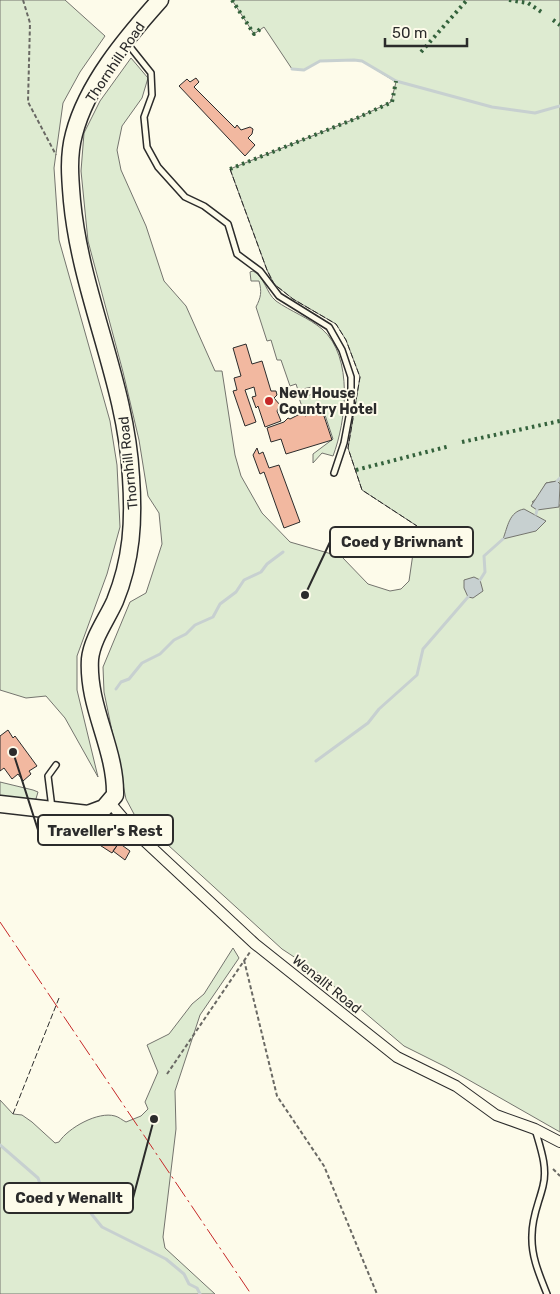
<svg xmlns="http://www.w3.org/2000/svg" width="560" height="1294" font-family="Rubik,sans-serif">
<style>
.green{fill:#deebd1;stroke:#74746e}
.water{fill:#c7d0d0;stroke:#74746e}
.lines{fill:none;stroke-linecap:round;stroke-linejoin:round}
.stream{stroke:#c7d0d0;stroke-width:3}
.building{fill:#f2b8a0;stroke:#2b2b2b}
.lane-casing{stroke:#2b2b2b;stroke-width:8}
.street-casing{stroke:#2b2b2b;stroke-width:12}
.primary-casing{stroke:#2b2b2b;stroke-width:19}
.path{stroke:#6a6964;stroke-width:2;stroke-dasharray:4 2.5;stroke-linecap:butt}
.lane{stroke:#fdfbea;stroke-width:5}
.street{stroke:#fdfbea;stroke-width:10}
.primary{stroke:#fdfbea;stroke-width:16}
.hedge{stroke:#34623c;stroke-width:4;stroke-dasharray:2.5 4;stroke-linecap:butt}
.fence{stroke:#2b2b2b;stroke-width:1;stroke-dasharray:6 2.5;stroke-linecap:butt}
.power{stroke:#c62828;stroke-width:1;stroke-dasharray:18 4 2.5 4;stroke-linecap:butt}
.poi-dot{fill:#c62828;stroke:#fdfbea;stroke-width:2}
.labels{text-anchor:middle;stroke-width:4;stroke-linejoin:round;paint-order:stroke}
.street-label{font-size:14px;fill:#2b2b2b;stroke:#fdfbea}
.poi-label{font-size:14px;font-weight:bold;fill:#2b2b2b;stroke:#fdfbea;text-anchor:start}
.leader{fill:none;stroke:#2b2b2b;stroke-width:2}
.callout-dot{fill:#2b2b2b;stroke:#fdfbea;stroke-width:2}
.callout{fill:#fdfbea;stroke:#2b2b2b;stroke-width:2}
.callout-label{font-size:15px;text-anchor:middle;font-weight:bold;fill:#2b2b2b}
</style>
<rect width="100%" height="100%" fill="#fdfbea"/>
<path class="green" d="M0,0H65L105,36L80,72L63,103L54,168L59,240L110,421L117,465L120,527L107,574L77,656V690L98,777L65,718L46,696L26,698L0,690Z
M232,0H560V484L557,481L546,483L539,497L532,502L560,505V1132L446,1067L404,1046L317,972L282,949L134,814L126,799L104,692L103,667L130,602L146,593L162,544L159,513L148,496L139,440L123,372L88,241L81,171L84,133L100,101L131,58L148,78L142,98L122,126L117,150L121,170L146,226L164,281L186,306L215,371H222L235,455L241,476L262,513L290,542L342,557L368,584L390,591L401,589L409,581L417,526L362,490L348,448L360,377L346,340L336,324L293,299L274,284L267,270L230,169L357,118L391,102L396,82L362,61L354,60L320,61L304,70L292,69L264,27L254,34Z
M253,271C265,277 266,293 276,301C290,311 309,318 322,329C354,357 346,422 333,456L322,453L313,463V454L333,439L323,409L305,415L299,398L313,394L312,387L298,390L296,384L290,386L281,360H277L271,340L267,341L256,307C261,297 262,292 259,281H251L250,272Z
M0,782L33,790L38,792L35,802L0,797Z
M233,948L239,958L200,1015L175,1091L176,1129L163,1237L165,1248L215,1294H0V1100L13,1114L22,1115L32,1122L55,1143L59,1142C68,1128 98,1111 115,1116C119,1117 122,1120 126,1122L141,1116L148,1109L145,1102L158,1072L147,1045L169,1034L192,1004L204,994Z"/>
<path class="water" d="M557,481L560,484L559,507L537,510L531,506L546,483Z
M524,509L546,521L536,531L503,539C508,526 509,512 524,509Z
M474,577L480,580L483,591L473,598L468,597L464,588V580Z"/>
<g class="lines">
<path class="stream" d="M292,69L304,70L320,61L354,60L362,61L396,81L492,107L535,113L560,106
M557,481L560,478
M536,514L537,510
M480,580L485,572L484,556L503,539
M116,689L121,682L129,679L142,663L160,654L174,640L186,634L195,625L213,617L220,604L236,592L244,580L261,572L267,564L283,552
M316,761L368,723L379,709L417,675L423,649L468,597
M0,1145L38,1178L46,1201L58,1206H85L102,1227L166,1259L184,1274L189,1284L197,1288L200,1294"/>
</g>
<path class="building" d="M196,78L199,82L194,87L235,128L237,125L241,130L250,127L253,129L252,134L248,138L255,145L245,156L179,86L187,79L190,82Z
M246,344L252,364L262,361L271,391H276L277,395L274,398L280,405L277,411L281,421L265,427L258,406L256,408L252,397L256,396L254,387L245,390L256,422L245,426L233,391L237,390L234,378L241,376L233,348Z
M322,410L332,440L286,454L281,439L271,442L267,428L284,422L288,418L290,419L302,413L305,416Z
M257,448L259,454L263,452L269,468L279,465L300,522L284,528L264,472L260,474L253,455Z
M8,730L13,738L15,736L37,766L29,771L31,774L23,781L18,774L12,779L4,768L0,771V736Z
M103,830L120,841L112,853L95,842Z
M119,843L130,851L125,860L113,851Z"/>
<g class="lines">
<g class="lane-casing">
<path id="lane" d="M127,43L151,73L152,95L144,117L147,147L158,167L185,197L204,206L228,224L237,254L260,271L279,296L329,327L342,350L351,377V406L344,443L334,473
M52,808L48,776L56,765
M535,1129C540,1147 548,1167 543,1186C539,1203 532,1216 532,1235C531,1256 539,1274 547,1294"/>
</g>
<g class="street-casing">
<path id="street" d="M110,803L135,832L255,944L397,1057L456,1086L496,1115L535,1129L560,1142"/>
</g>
<g class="primary-casing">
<path id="primary" d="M0,804L88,814L104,808L115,795C116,748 87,707 90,659C92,639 107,619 115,601C132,559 134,521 131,477C126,382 81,296 72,201C70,178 68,156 74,134C87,84 126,38 160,0"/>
</g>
<path class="path" d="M23,0L30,23L28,102L56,155
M244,960L277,1096L324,1166L377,1294
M167,1074L250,952
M553,1169L560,1176"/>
<use href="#lane" class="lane"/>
<use href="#street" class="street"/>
<use href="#primary" class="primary"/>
<path class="hedge" d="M232,0L254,34L263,27
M509,0L528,3L543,13
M553,20L560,25
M421,52L467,0
M230,169L357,118L392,102L396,81
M462,442L560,421
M356,470L450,446"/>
<path class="fence" d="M230,169L267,270L274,284L293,299L336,324L346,340L360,377L348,448L362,490L417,526
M13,1114L59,998"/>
<path class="power" d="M0,922L251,1294"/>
</g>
<circle class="poi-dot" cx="269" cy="401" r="5"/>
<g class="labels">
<g class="street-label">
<text transform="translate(115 62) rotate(-56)" y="5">Thornhill Road</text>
<text transform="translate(128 463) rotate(-96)" y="5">Thornhill Road</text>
<text transform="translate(327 984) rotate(39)" y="5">Wenallt Road</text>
</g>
<g class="poi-label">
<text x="279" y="398">New House<tspan x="279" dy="16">Country Hotel</tspan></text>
</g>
</g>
<path class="leader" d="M305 595L330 542M13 752L38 830M154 1119L133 1198"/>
<g class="callout-dot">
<circle cx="305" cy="595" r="5"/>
<circle cx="13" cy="752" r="5"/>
<circle cx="154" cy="1119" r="5"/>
</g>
<g class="callout">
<rect x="330" y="527" width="143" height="30" rx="5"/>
<rect x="38" y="815" width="135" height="30" rx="5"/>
<rect x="4" y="1183" width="129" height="30" rx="5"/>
</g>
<g class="callout-label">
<text x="402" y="547">Coed y Briwnant</text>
<text x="105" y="836">Traveller's Rest</text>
<text x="69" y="1203">Coed y Wenallt</text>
</g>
<path d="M385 38v8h82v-8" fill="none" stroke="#2b2b2b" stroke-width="2.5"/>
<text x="392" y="38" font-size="15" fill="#2b2b2b" stroke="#fdfbea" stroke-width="4" paint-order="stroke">50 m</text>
</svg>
